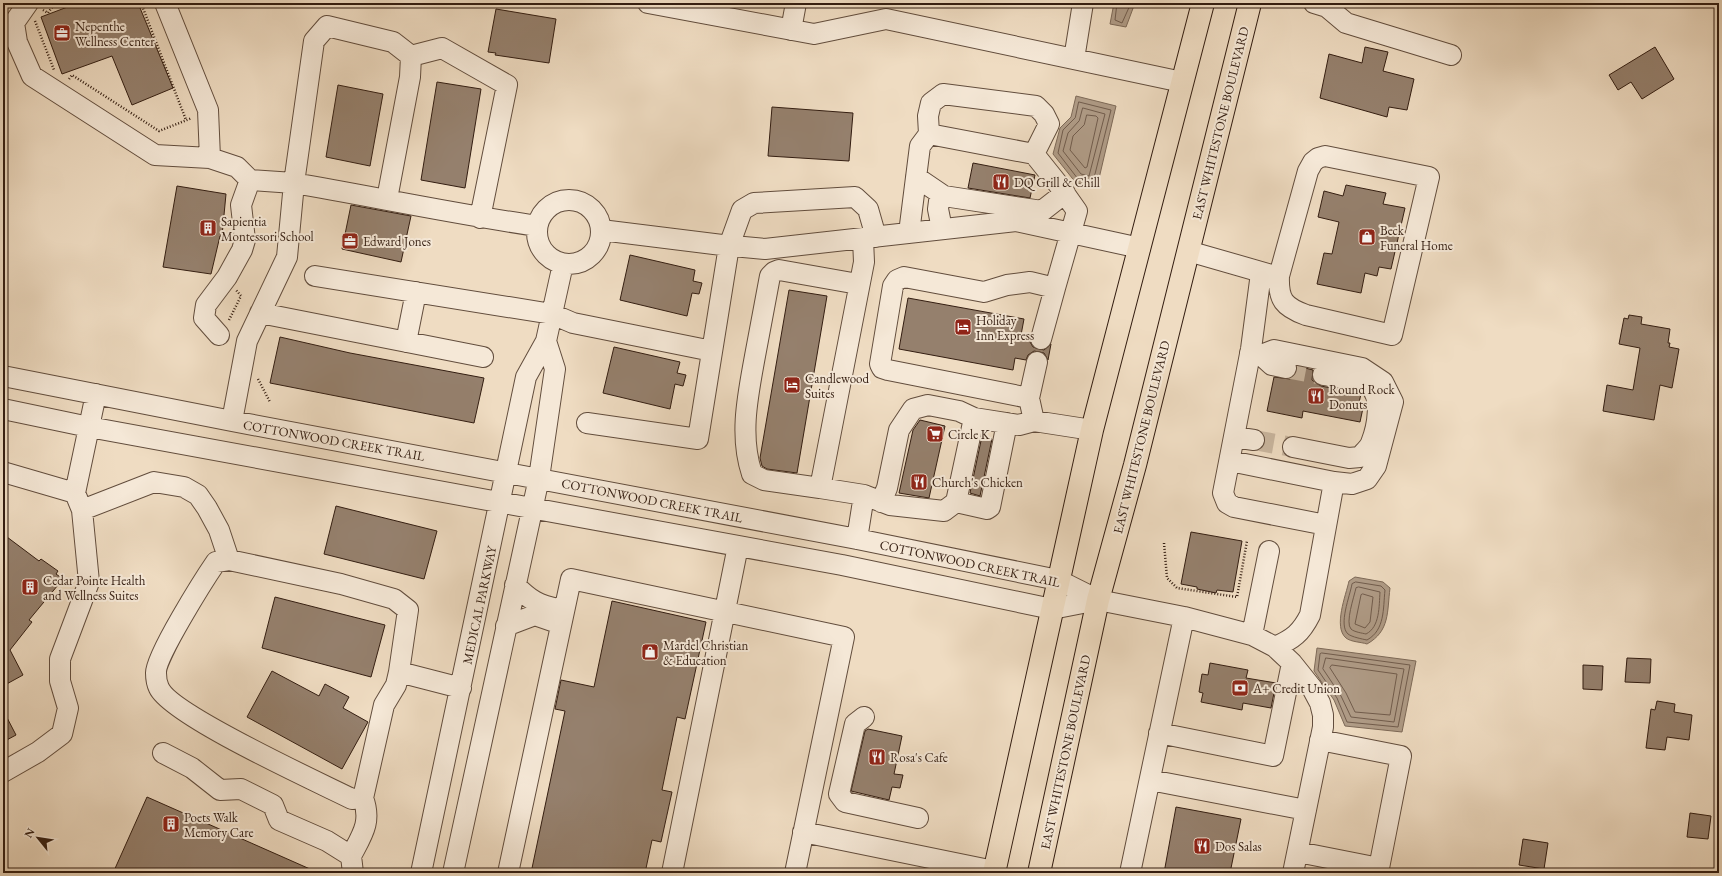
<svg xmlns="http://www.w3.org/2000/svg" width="1722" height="876" font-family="'EB Garamond',serif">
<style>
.water{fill:#af9b86;stroke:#7d6957}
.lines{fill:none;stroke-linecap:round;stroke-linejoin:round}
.shore{stroke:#715c4c;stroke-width:1}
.building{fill:#95806d;stroke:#331d11}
.minor-tunnel{stroke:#c9b69f;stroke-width:20;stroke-dasharray:20 10;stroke-linecap:butt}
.minor-casing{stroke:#624d3d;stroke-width:22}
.major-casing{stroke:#331d11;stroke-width:24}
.path{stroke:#331d11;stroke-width:2.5;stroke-dasharray:1 2;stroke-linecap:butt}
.minor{stroke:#f5e8d7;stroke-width:20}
.major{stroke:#efdcc2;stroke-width:22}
.labels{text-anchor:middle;stroke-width:4;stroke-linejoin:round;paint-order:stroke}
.poi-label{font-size:13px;fill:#331d11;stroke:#f5e8d7;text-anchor:start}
.street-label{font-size:13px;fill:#331d11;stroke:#f5e8d7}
</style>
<rect width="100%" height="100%" fill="#efdcc2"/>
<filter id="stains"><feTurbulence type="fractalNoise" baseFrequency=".005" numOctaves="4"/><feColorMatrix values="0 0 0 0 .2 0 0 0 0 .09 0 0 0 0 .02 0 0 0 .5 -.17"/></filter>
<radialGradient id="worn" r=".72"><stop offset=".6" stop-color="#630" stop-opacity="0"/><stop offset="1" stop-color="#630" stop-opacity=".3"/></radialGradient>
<path class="water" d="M1114,3H1135L1126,27L1110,24Z
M1076,96L1116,106L1097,187L1076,183L1053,154L1060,128L1071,117Z
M1355,577L1383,582L1390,588C1387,612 1390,631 1367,644C1361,642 1351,642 1346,638C1333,627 1346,595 1349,581Z
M1317,648L1416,661L1402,732L1345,726L1334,700L1314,671Z"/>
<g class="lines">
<path class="shore" d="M1117,3L1115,20L1122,23L1131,3
M1079,102L1111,110L1093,182L1078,179L1058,153L1063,130L1075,118Z
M1083,108L1105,114L1089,176L1081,174L1063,151L1068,133L1079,121Z
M1087,115L1096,116L1098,118L1087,167L1085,168L1070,150L1073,136L1084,125Z
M1356,582L1381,586L1385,590C1383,609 1385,630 1367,640C1362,639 1352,637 1348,634C1338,625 1350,596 1352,584Z
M1359,587L1380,592C1379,606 1380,627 1366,634C1362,633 1354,632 1351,629C1345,623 1354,597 1356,588Z
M1363,594L1373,597L1370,622L1365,628L1355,624L1361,595Z
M1322,653L1410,665L1398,727L1347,722L1337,698L1318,670L1320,654Z
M1326,658L1404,669L1394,722L1351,717L1341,696L1323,669Z
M1332,665L1397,674L1390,715L1355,712L1346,693L1330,668Z"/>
</g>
<path class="building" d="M78,3H138L173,88L132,105L112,56L62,74L41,17Z
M496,9L556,19L549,63L495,55L496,53L488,52Z
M1365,47L1388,52L1383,71L1414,79L1407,110L1389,107L1387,117L1320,98L1329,54L1362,63Z
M1655,47L1674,79L1642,99L1631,82L1618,90L1609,75Z
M437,82L481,89L465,188L421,180Z
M338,85L383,94L370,166L326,157Z
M772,107L853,113L849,161L768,156Z
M973,163L1035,175L1030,198L968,188Z
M1346,185L1386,193L1383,204L1405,208L1391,269L1379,267L1377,276L1365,273L1361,293L1317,284L1324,253L1332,254L1339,222L1318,217L1324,191L1343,196Z
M177,186L226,194L222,236H220L211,274L163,267Z
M351,205L411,216L401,262L342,249Z
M630,255L695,270L693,281L702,283L699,294L692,293L687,316L620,300Z
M789,290L827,296L797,473L767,469L762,466L760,458Z
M908,298L1024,319L1021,335L1030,337V342L1033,347L1044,350L1051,344L1048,360L1044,353L1034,351L1028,355L1026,360L1015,358L1013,370L899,349Z
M1629,315L1642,317L1641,324L1670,329L1668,343H1670L1669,347L1679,349L1672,388L1660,385L1654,420L1603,411L1607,385L1633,390L1640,348L1619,344L1624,318L1628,319Z
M280,337L350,353L484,378L474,423L270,383Z
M614,347L680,362L677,373L686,375L683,386L675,384L670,409L603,393Z
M1297,366L1313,370L1312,380L1321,386L1361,394L1358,407L1363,408L1360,422L1303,411L1302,418L1267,411L1274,377L1290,379L1295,375Z
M920,420L945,426L929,498L899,493L913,430Z
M982,436L992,439L980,496L970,493Z
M336,506L437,531L424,579L324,554Z
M1191,532L1242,541L1233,592L1217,590L1216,593L1197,589V587L1181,584Z
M3,534L39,561L41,559L58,571L56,574L63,579L29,620L32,622L10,650L23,675L3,686Z
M275,597L385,625L371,677L262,648Z
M612,601L706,622L685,719L677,717L662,790L672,792L661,842L652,840L645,873H531L565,711L555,709L561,680L594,687Z
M1627,658L1651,659L1650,683L1625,682Z
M1210,663L1248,670L1246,678L1276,683L1271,708L1243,703L1242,710L1201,702L1203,693L1199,692L1202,674L1208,675Z
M1583,665L1603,666L1602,690L1583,689Z
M272,671L319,696L325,684L349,697L343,708L368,722L342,769L247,717Z
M1657,701L1675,704L1674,712L1692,715L1689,740L1667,737L1665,750L1646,748L1651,709L1655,710Z
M3,710L16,735L3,742Z
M868,729L902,736L894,774L903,775L900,788L892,787L889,800L851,791L865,731Z
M147,797L319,873H113Z
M1176,807L1241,819L1230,873H1164Z
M1690,813L1711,816L1708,839L1687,837Z
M1523,839L1548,843L1544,869L1519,865Z"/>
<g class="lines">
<path class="minor-tunnel" d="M1286,368L1323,375
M1254,440L1293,447"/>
<g class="minor-casing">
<path id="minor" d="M28,3L14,23L17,42L32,76L155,155L210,158L237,167L250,180
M165,3L208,110L210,158
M648,3L814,34L886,19L1182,82
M1314,3L1327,7L1346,23L1451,55
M791,30L796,3
M411,56L442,48L507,85L480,218
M1074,59L1083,3
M929,134L1034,154L1058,184L1077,211L1055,288L1030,282L1007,285L984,292L904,277L897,280L893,286L880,364L882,368L888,370L1029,398L1034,421
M1325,156L1429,177L1392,335L1306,315C1284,307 1278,300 1279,276L1308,171L1313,162L1318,158Z
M916,177L944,196L1042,211L1065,193
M940,194L938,209L942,229
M537 232a32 32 0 1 1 64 0a32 32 0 1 1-64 0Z
M601,230L722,245L765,249L1016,221L1140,248
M909,233L920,146L929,134L928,116L931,103L943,94L1036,106L1044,114L1049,124L1034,154
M1188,251L1275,276
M1261,273L1251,349L1223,493L1227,503L1234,507L1326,525
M315,276L552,314L573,323L712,351
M858,284L779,270L774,272L770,276C765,303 760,329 755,356C748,395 739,435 752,474L764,480L820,488L864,262L863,239
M260,313L483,357
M219,335L204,318L206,305L227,277L242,250L245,240L241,205L250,180L294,183L314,41L327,26L393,42L411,56L410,77L387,199
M1041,339L1055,288
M406,342L416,292
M1261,355L1272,365L1286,368
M3,376L232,421L857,539L1058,580L1098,600L1184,617L1252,635L1275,647L1292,663L1312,688L1320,703L1323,715V727L1293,873
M1029,398L1037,362
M3,409L89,427L842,565L1052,609L1098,600
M232,421L247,341L287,257L294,183C375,197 455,214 537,226
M587,423L698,439L729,246L742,210L754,203L855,197L868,209L876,237
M1234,437L1254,440
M1293,447L1349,458L1360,457C1363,453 1369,448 1371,443C1377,428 1384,396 1368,385C1359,379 1335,377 1323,375
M1230,461L1334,482L1352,484L1367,479L1376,466L1393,402L1383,382L1362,368L1274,350L1261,355L1250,353
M3,472L75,493
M820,488L864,495L857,539
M864,495L890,505L944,511L956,502L974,418
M881,502L887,488L899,430L913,409L928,405L959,411L974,418L1019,425L1034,421L1092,430
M956,502L987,509L990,507L1007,423
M82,510L154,482L184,487L198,495L207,508L219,530L229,560
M515,585C530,600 538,605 558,609
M506,626L535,615L561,624
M1252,635L1269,551
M1275,647C1293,639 1301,633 1310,615L1334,482
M399,672L408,610L394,599L341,584L229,560L216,562C205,578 155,657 156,673C156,677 157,684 159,688C171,715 318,782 352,799L363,798L384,705L396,685L399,672L461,688
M864,717L855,724L839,794L845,802L918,818
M1159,733L1273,756L1292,663
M163,753L192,768L220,790L241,789L273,805L279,820L327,841L351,856L353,873
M3,772L38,752L62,734L68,708L60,681V659L89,582L82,510L75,493L96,394
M1150,780L1306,810
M803,832L994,871
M1298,852L1379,868L1401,756L1320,740
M351,856C362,835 372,822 363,798
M421,873L526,377L546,341L563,264
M453,873L539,478L555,369L546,341
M508,873L571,579L844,637L795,873
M672,873L738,546
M1130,873L1184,617"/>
</g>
<g class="major-casing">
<path id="major" d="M994,873L1092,430L1203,3
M1039,873L1098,600L1135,465L1250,3"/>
</g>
<path class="path" d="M141,3L186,120
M43,10L48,13L55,3
M35,21L54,70
M69,79L72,75L159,131L192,118
M229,320L241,296L236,290
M258,379L270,402
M1164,543L1167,578L1177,588L1237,597L1247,541"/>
<use href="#minor" class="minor"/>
<use href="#major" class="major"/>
</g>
<defs>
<g id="office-square" transform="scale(0.9)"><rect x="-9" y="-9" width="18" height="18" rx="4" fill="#8f2418" stroke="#f5e8d7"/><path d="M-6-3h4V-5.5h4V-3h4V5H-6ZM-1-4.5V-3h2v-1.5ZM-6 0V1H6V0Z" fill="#fff"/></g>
<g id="restaurant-square" transform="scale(0.9)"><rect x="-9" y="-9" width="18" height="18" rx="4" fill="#8f2418" stroke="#f5e8d7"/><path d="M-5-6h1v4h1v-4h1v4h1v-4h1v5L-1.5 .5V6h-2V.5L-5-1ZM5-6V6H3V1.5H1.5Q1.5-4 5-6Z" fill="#fff"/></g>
<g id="building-square" transform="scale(0.9)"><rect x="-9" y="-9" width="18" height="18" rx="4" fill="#8f2418" stroke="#f5e8d7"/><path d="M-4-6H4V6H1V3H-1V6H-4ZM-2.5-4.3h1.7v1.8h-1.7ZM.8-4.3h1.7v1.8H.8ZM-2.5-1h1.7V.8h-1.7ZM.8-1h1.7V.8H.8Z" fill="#fff"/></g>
<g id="shop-square" transform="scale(0.9)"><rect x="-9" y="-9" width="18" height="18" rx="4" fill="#8f2418" stroke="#f5e8d7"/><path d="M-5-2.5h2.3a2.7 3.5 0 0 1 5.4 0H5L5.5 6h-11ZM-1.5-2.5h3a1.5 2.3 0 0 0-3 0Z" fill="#fff"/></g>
<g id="hotel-square" transform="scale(0.9)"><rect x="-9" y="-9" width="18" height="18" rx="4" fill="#8f2418" stroke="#f5e8d7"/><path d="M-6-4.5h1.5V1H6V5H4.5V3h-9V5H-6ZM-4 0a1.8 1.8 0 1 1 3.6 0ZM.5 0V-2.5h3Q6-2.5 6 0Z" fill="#fff"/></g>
<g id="supermarket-square" transform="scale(0.9)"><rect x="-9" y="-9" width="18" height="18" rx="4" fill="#8f2418" stroke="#f5e8d7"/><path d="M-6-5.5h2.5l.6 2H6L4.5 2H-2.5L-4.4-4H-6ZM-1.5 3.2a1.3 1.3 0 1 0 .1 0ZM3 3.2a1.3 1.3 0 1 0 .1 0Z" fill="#fff"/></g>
<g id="bank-square" transform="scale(0.9)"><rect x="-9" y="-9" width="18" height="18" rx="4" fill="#8f2418" stroke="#f5e8d7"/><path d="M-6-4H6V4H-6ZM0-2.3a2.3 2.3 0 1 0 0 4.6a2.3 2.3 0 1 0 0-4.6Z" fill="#fff"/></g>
</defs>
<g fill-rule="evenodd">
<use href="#office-square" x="62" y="33"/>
<use href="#restaurant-square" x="1001" y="182"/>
<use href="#building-square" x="208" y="228"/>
<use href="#shop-square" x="1367" y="237"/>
<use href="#office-square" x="350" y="241"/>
<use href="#hotel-square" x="963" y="327"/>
<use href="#hotel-square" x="792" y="385"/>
<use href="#restaurant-square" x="1316" y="396"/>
<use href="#supermarket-square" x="935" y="434"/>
<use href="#restaurant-square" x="919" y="482"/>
<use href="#building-square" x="30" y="587"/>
<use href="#shop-square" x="650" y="652"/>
<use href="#bank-square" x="1240" y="688"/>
<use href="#restaurant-square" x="877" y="757"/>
<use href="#building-square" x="171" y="824"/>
<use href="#restaurant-square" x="1202" y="846"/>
</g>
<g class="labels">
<g class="poi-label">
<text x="75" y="31">Nepenthe<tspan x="75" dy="15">Wellness Center</tspan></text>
<text x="1014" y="187">DQ Grill &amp; Chill</text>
<text x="221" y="226">Sapientia<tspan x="221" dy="15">Montessori School</tspan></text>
<text x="1380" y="235">Beck<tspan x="1380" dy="15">Funeral Home</tspan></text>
<text x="363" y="246">Edward Jones</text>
<text x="976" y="325">Holiday<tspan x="976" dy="15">Inn Express</tspan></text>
<text x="805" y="383">Candlewood<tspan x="805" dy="15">Suites</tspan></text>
<text x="1329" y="394">Round Rock<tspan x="1329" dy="15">Donuts</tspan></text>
<text x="948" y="439">Circle K</text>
<text x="932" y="487">Church's Chicken</text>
<text x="43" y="585">Cedar Pointe Health<tspan x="43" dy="15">and Wellness Suites</tspan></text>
<text x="663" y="650">Mardel Christian<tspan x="663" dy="15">&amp; Education</tspan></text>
<text x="1253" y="693">A+ Credit Union</text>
<text x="890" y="762">Rosa's Cafe</text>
<text x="184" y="822">Poets Walk<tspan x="184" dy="15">Memory Care</tspan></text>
<text x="1215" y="851">Dos Salas</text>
</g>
<g class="street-label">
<text transform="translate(1220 123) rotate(-76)" y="5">EAST WHITESTONE BOULEVARD</text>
<text transform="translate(1141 437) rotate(-76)" y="5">EAST WHITESTONE BOULEVARD</text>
<text transform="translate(334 440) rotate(10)" y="5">COTTONWOOD CREEK TRAIL</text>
<text transform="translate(652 500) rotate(11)" y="5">COTTONWOOD CREEK TRAIL</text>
<text transform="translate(970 563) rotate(12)" y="5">COTTONWOOD CREEK TRAIL</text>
<text transform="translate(479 605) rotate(-78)" y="5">MEDICAL PARKWAY</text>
<text transform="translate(1065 752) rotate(-78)" y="5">EAST WHITESTONE BOULEVARD</text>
</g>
</g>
<rect width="1722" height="876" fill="none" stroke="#efdcc2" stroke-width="16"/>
<rect x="4" y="4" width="1714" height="868" fill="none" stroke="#331d11" stroke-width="2"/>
<rect x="8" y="8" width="1706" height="860" fill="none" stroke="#331d11"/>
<g transform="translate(38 838) rotate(300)" stroke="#f5e8d7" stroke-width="3" paint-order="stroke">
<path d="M0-3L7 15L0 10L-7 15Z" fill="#331d11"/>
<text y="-6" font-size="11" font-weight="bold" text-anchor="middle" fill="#331d11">N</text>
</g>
<rect width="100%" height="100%" filter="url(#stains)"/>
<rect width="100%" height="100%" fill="url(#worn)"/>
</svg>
